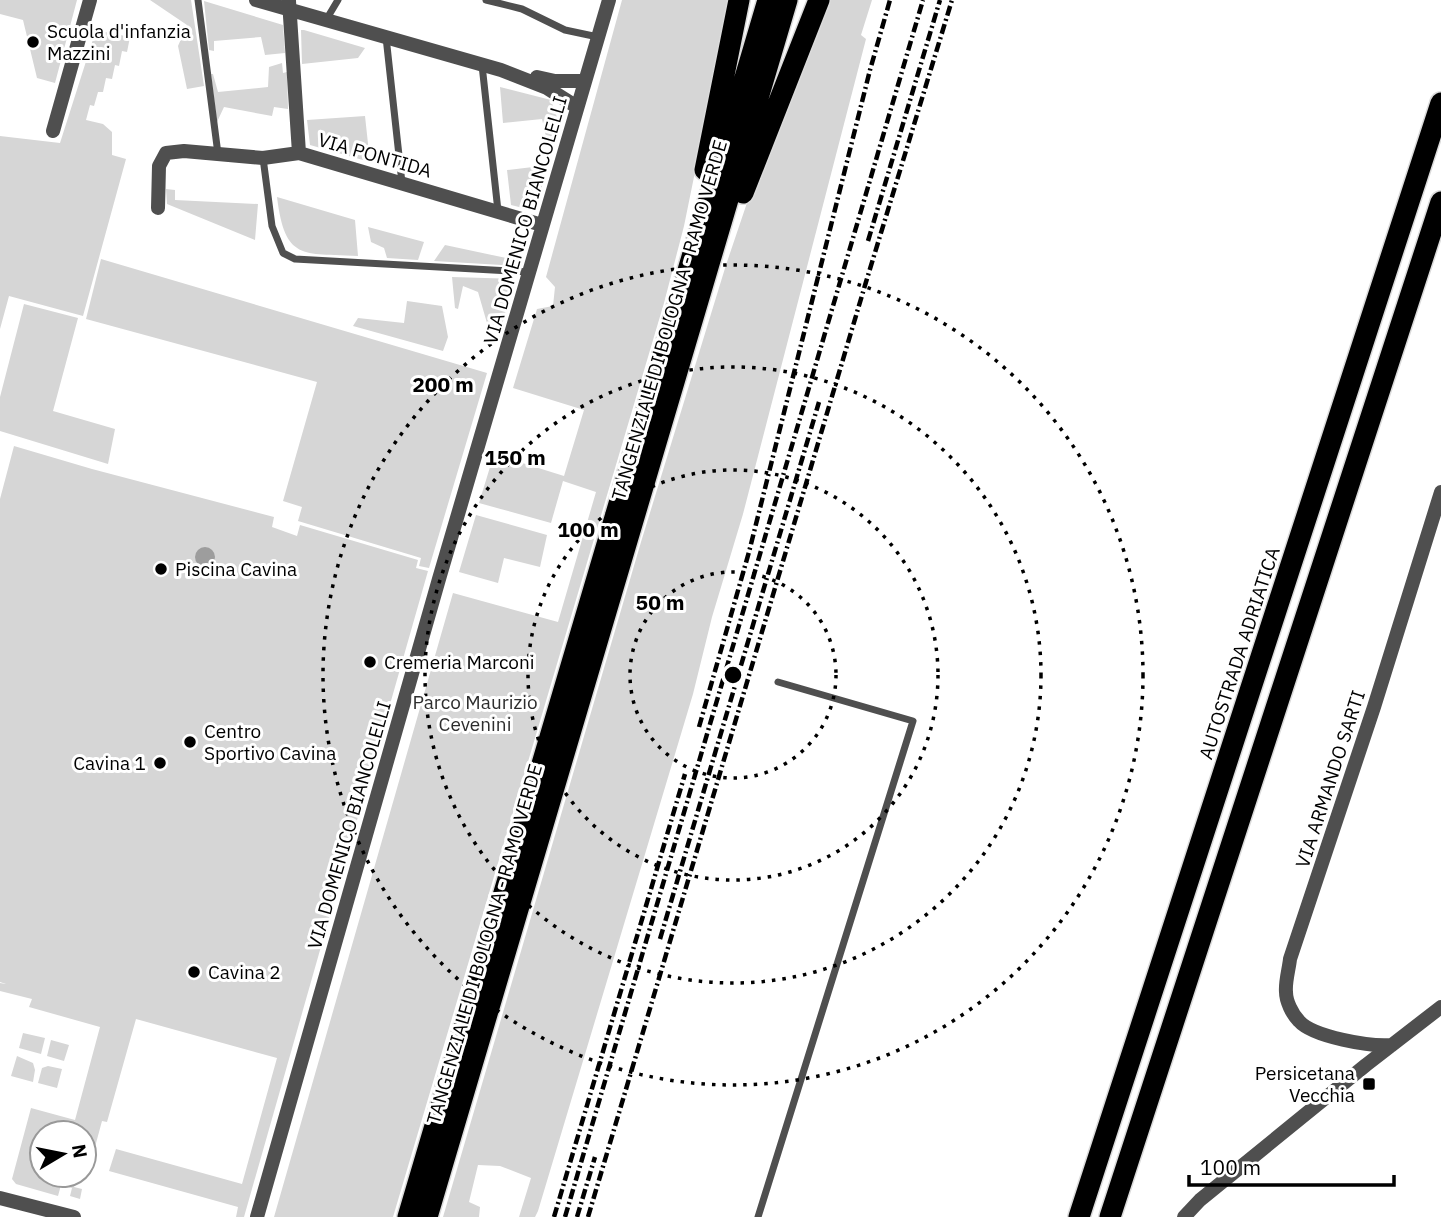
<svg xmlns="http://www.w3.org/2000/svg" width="1441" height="1217" font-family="'IBM Plex Sans',sans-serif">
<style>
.green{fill:#d6d6d6}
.water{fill:#9d9d9d}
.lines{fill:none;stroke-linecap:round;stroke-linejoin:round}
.motorway-casing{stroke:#dbdbdb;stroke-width:24}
.service{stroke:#4f4f4f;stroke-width:7}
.minor{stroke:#4f4f4f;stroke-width:14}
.motorway{stroke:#000;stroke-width:21}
.rail{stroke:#000;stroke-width:4.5;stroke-dasharray:10 3.5 2 3.5;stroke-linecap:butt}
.ring{fill:none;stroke:#000;stroke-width:3.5;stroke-dasharray:3.5 7}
.poi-dot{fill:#000;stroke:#fff;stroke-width:2.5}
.labels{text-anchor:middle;stroke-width:6;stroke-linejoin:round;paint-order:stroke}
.poi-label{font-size:19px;fill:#000;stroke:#fff;text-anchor:start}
.street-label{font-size:19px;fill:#000;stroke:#fff}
.park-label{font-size:19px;fill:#2d2d2d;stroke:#fff}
.centre{fill:#000;stroke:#fff;stroke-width:3.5}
.ring-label{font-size:21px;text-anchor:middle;font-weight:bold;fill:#000;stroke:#fff;stroke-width:6;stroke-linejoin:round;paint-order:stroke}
</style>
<rect width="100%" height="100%" fill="#fff"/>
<path class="green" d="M0,0H77L55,83L37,78L23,20L0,14Z
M150,0H191L204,86L187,89L178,46L187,25Z
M622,0H730L684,226L664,303L393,1217H274L453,593L558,622L596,492L563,481L551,523L479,503L494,454L564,476L584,410L513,388L537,309L553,306L555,287L546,277Z
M827,0H872L861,35L866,39L743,514L712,617L693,694L538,1211L535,1217H519L531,1178L500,1166L478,1165L469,1202L480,1207L479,1217H443L641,542L726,265L751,191Z
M204,1L283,25L285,53L265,55L261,37L214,41V51L209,50Z
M96,30L130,37L127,52L122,51L119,66L115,65L112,79L106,78L103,92H98L94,106L90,105L86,120L103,124L112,132V155L126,159L83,316L9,296L0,329V136L60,143Z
M301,30H304L365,48L358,58L302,64Z
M282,63L283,73L287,72L288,109L274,107L272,116L224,107L217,122L211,74H213L218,92L268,87L269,67Z
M500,87L551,100L559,123L558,134L555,138L546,137L542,119L503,123Z
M365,116L370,162L310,145L307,120Z
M533,167L547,168L535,211L511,205L507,170Z
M166,189L175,190V200L258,204L255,240L167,204Z
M277,197L355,220L358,256C302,253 285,261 277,197Z
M368,227L424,242L418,260L387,258L384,248L371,242Z
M445,245L520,261L519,266L434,261Z
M101,259L487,373L429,568L419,566L421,558L298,521L302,507L283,501L317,382L86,319Z
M452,277L514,279L500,333L489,330L478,292L463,286L458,309L455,308Z
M407,301L442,306L448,337L443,351L353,326L358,318L404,323Z
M24,304L78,318L53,411L115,429L108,464L0,431V397Z
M14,446L92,469L274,517L272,527L297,536L300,525L418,560L416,568L428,571L244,1217H236L238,1207L109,1171L116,1149L242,1184L277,1058L136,1019L107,1122L102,1121L92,1158L84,1155V1133H42V1175H77L74,1187L82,1189L80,1199L70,1196L72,1188L61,1185L58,1196L16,1184L12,1179L31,1108L75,1120L100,1027L29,1007L32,999L0,991V983L6,984L0,982V499Z
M476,515L547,535L540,567L504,558L498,583L459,572Z
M23,1033L45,1038L41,1054L19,1048Z
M51,1040L69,1045L64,1061L47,1056Z
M17,1056L33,1063L35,1070L33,1082L11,1076Z
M48,1066L62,1069L57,1088L38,1083L42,1068Z"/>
<path class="water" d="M195 557a10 10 0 1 1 20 0a10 10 0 1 1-20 0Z"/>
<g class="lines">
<g class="motorway-casing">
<path id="motorway" d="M705,170L739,0
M743,193L819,0
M408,1217L768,0
M427,1217L787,0
M1079,1217L1441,103
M1110,1217L1441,202"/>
</g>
<path class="service" d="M198,0L218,154
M486,0L522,9L565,30L598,37
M326,20L338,0
M386,37L402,183
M482,65L498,211
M263,158L272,226L283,253L295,259L529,272
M758,1217L913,721L778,682"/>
<path class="minor" d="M256,0L501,70L547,88L577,107
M289,1L299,153
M537,77L555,81H585
M53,131L90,0
M158,208L159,166L166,153L184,151L263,158L299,153L542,225
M1392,1045C1371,1047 1313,1037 1299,1021C1292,1014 1286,1001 1286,992C1285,982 1289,969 1290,959L1374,707L1441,492
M0,1198L74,1217
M257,1217L439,579L609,0
M1184,1217L1200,1200L1366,1065L1441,1007"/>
<use href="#motorway" class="motorway"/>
<path class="rail" d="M868,241L940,0
M699,727L749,552L870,70L890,0
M660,939L819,402
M554,1217L685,774
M565,1217L923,0
M577,1217L595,1157
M588,1217L866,282L952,0"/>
</g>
<g class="ring">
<circle cx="733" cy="675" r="103"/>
<circle cx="733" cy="675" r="205"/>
<circle cx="733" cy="675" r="308"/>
<circle cx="733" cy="675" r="410"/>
</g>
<g class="poi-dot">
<circle cx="33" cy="42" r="7"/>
<circle cx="161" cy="569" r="7"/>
<circle cx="370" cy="662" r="7"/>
<circle cx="190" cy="742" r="7"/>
<circle cx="160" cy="763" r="7"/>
<circle cx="194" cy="972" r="7"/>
<rect x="1362" y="1077" width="14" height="14" rx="3.5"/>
</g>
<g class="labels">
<g class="poi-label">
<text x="47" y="38">Scuola d'infanzia<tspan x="47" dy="22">Mazzini</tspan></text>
<text x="175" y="576">Piscina Cavina</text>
<text x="384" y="669">Cremeria Marconi</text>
<text x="204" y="738">Centro<tspan x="204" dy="22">Sportivo Cavina</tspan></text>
<text x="146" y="770" text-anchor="end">Cavina 1</text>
<text x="208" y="979">Cavina 2</text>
<text x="1355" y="1080" text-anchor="end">Persicetana<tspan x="1355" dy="22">Vecchia</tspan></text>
</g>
<g class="street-label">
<text transform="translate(375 155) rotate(16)" y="7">VIA PONTIDA</text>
<text transform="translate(525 220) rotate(-74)" y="7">VIA DOMENICO BIANCOLELLI</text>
<text transform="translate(669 320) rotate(-74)" y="7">TANGENZIALE DI BOLOGNA - RAMO VERDE</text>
<text transform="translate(1239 653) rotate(-72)" y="7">AUTOSTRADA ADRIATICA</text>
<text transform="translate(1330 779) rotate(-72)" y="7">VIA ARMANDO SARTI</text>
<text transform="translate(349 825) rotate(-74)" y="7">VIA DOMENICO BIANCOLELLI</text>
<text transform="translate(484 944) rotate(-74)" y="7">TANGENZIALE DI BOLOGNA - RAMO VERDE</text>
</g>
<g class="park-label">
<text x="475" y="709">Parco Maurizio<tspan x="475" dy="22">Cevenini</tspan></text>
</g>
</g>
<circle cx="733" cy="675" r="10" class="centre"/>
<g class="ring-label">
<text x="443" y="392">200 m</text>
<text x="515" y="465">150 m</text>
<text x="588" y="537">100 m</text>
<text x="660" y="610">50 m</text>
</g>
<g transform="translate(63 1154) rotate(80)"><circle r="33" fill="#ffffff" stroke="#999999" stroke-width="2"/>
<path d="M0-5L12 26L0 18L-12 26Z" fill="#000000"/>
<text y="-10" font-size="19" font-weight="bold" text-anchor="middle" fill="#000000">N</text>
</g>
<path d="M1189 1175v10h205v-10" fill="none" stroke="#000000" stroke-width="3.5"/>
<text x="1200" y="1175" font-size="21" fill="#000000" stroke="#ffffff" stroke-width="5" paint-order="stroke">100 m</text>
</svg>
